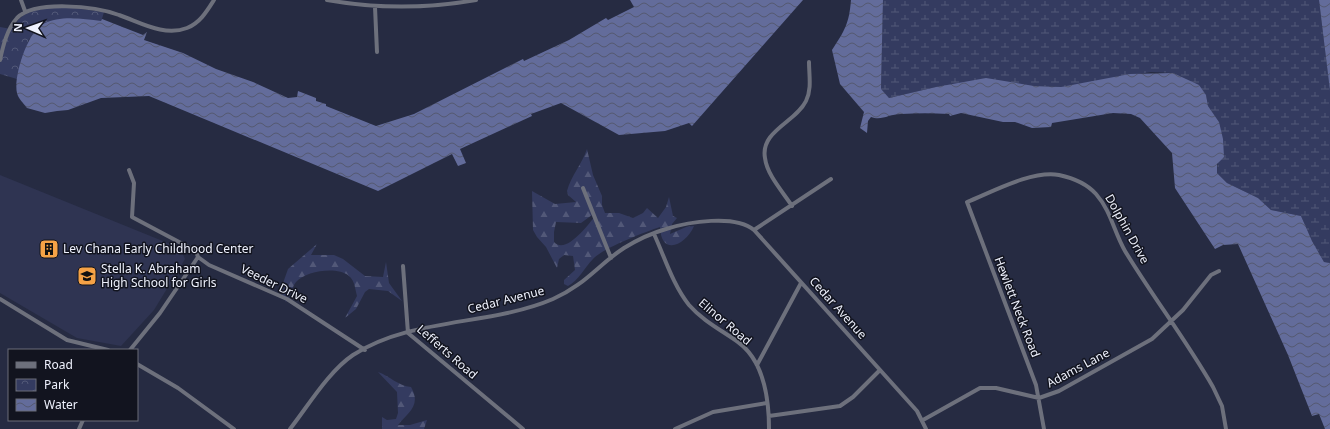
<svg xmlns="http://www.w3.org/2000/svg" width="1330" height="429" font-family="'Noto Sans',sans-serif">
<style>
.built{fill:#2f3452}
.forest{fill:url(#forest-firs);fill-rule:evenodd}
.wetland{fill:url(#wetland-marsh)}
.park{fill:url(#park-crowns)}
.water{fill:url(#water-waves)}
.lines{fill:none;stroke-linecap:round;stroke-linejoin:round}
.street{stroke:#6d707c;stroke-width:4}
.labels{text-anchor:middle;stroke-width:3;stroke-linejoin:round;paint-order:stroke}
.street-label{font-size:12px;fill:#eef1fd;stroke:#12141f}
.poi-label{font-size:12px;fill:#eef1fd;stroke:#12141f;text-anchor:start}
</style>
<defs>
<pattern id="forest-firs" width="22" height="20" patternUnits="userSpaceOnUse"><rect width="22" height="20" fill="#343b60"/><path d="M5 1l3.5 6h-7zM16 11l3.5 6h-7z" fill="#525878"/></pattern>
<pattern id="wetland-marsh" width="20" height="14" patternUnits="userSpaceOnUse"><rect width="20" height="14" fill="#343b60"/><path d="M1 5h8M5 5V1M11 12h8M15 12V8" fill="none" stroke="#525878"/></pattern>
<pattern id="park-crowns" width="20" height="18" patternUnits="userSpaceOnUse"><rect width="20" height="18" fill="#343b60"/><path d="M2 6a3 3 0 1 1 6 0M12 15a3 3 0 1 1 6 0" fill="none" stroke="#525878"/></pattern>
<pattern id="water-waves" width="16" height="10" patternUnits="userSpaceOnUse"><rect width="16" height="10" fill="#636c9b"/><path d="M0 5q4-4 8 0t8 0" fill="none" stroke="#545870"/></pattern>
</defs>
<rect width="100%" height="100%" fill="#262b42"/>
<path class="built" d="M0,175L180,248L185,259L154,310L121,346L77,338L0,293Z"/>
<path class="forest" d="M587,149L593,175L602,196V205L605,213H619L633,218L643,213L647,208L658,218L666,207L669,197L673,216L677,218L672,224L670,234L686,227L694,226C686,245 661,257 660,227C645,232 603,248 593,259C584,268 579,280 568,286L564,284V280L575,270L573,256L564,255L559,259L557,268L546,247L537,237L533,230L532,191L555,204L576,202L568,195L567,191C571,176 582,164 587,149ZM592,215H596C588,225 566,255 554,242V232L556,222L581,223Z
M317,244L311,255H334L343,259L365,276L383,277L386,262L389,283L402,301L388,291L369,289L365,292L356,309L345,318L357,296C355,289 355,281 349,276C337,266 306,271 296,282C292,287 290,296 286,302L282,294V286L288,269Z
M378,372C390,376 398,386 411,387C422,406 407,413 398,425H410L427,420L424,429H382V417L387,420L396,419L398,413L397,392Z"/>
<path class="wetland" d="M883,0H1319L1330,91V263L1324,262L1312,241L1301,216L1271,210L1258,198L1227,183L1217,173L1219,122L1208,106L1206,95L1173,73L1151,72L1061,87L1034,86L936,87L889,98L881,90Z"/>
<path class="park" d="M57,6L104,12L101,22L73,18L29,39L17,79L0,74V27L11,29C26,9 33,10 57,6Z"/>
<path class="water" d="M630,0H803L692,126L689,123L665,131L619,135L561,103L531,114L532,116L460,149L466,163L458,166L452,154L378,191L149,96L101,98L68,110L57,111L45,113L27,108C24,104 18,98 17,93C13,77 28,31 43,24C61,15 82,19 101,21L102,19L143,35L147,32L144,40L183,53L216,69L253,82L288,98L297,97L298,91L316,98V101L326,104V106L376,126L414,114L523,59L524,61L569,40L606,18L608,20L634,7Z
M851,0H883L881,89L889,98L936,87L986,78L1034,86L1061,87L1130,74L1173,73L1199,85L1206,95L1208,106L1219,122L1223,139L1224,157L1217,164V173L1227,183L1258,198L1271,210L1301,216L1312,241L1324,262L1330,263V429H1325L1319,414L1312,416L1288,355L1238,244L1223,245L1215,249L1175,188L1172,153L1140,118L1131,114L1113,113L1052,123L1051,127L1032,128L1015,122H1003L961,113L950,116L949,114C933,113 917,113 901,114C889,114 882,121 871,117L868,121L867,133L860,128L864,112L840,84L832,50C845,30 849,24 851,0Z
M1319,0H1330V91Z"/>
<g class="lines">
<path class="street" d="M21,0L25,11
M327,0C378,9 425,9 476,0
M375,7L377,52
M0,60C3,46 7,29 17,18C35,0 95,6 119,15C140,22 164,37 187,28C200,23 207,11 214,0
M129,170L134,183L132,217L196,251L198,257L209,265L287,299L365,350
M583,188L611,258
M792,206C783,192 767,175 765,158C760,131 796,122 806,101C812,89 809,75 809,62
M754,230L831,179
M654,234C665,258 673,285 689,305C703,321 721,330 738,342C764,361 769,400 769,429
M403,266L408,333L523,429
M0,299L67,340L108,350
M130,350L160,313L198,257
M137,364L178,388L234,429
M757,365L801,283
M769,416L840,406L853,397L880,370
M923,420L980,388H996L1039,398L1059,391L1152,339L1183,310L1211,275L1219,271
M79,429L83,420
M290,429C308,406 329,371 353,355C412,317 490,326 553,299C585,285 598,265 624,248C637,240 652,233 666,229C688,222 735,214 754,230L917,411L926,429
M675,429L713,412L767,403
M1044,429L1036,385L967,202C992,192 1032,170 1059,175C1073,178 1087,184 1096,194C1111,211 1114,232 1125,251C1153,297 1186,340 1213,387L1222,406L1226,429"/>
</g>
<defs>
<g id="building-square" transform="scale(1)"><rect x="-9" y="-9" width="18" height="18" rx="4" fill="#f5a246" stroke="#12141f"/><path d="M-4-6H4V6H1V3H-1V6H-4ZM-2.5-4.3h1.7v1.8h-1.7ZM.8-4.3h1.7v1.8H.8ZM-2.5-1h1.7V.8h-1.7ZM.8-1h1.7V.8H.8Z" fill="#111"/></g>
<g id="school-square" transform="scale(1)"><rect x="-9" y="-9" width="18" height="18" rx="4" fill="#f5a246" stroke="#12141f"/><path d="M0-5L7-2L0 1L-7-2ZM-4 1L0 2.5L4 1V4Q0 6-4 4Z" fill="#111"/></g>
</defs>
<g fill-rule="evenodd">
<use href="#building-square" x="49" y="249"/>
<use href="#school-square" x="87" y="276"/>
</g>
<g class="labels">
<g class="street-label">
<text transform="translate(1127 229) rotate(61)" y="4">Dolphin Drive</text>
<text transform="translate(274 284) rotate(26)" y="4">Veeder Drive</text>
<text transform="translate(506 300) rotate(-14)" y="4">Cedar Avenue</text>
<text transform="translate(1017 307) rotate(69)" y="4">Hewlett Neck Road</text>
<text transform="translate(838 308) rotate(48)" y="4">Cedar Avenue</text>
<text transform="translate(725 322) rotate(40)" y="4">Elinor Road</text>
<text transform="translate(447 352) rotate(41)" y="4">Lefferts Road</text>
<text transform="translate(1078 368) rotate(-28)" y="4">Adams Lane</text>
</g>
<g class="poi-label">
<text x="63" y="253">Lev Chana Early Childhood Center</text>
<text x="101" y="273">Stella K. Abraham<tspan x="101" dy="14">High School for Girls</tspan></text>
</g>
</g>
<rect x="8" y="349" width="130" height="72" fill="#12141f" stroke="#6a6c78"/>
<rect x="16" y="362" width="20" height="6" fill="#6d707c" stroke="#6a6c78"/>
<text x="44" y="369" font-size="12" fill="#eef1fd">Road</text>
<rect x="16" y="379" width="20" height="12" fill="url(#park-crowns)" stroke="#6a6c78"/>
<text x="44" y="389" font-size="12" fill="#eef1fd">Park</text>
<rect x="16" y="399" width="20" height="12" fill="url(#water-waves)" stroke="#6a6c78"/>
<text x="44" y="409" font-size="12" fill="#eef1fd">Water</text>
<g transform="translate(28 28) rotate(272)" stroke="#12141f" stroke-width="3" paint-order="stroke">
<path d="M0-3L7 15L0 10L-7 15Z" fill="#eef1fd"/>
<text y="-6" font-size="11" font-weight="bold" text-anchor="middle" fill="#eef1fd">N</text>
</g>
</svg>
